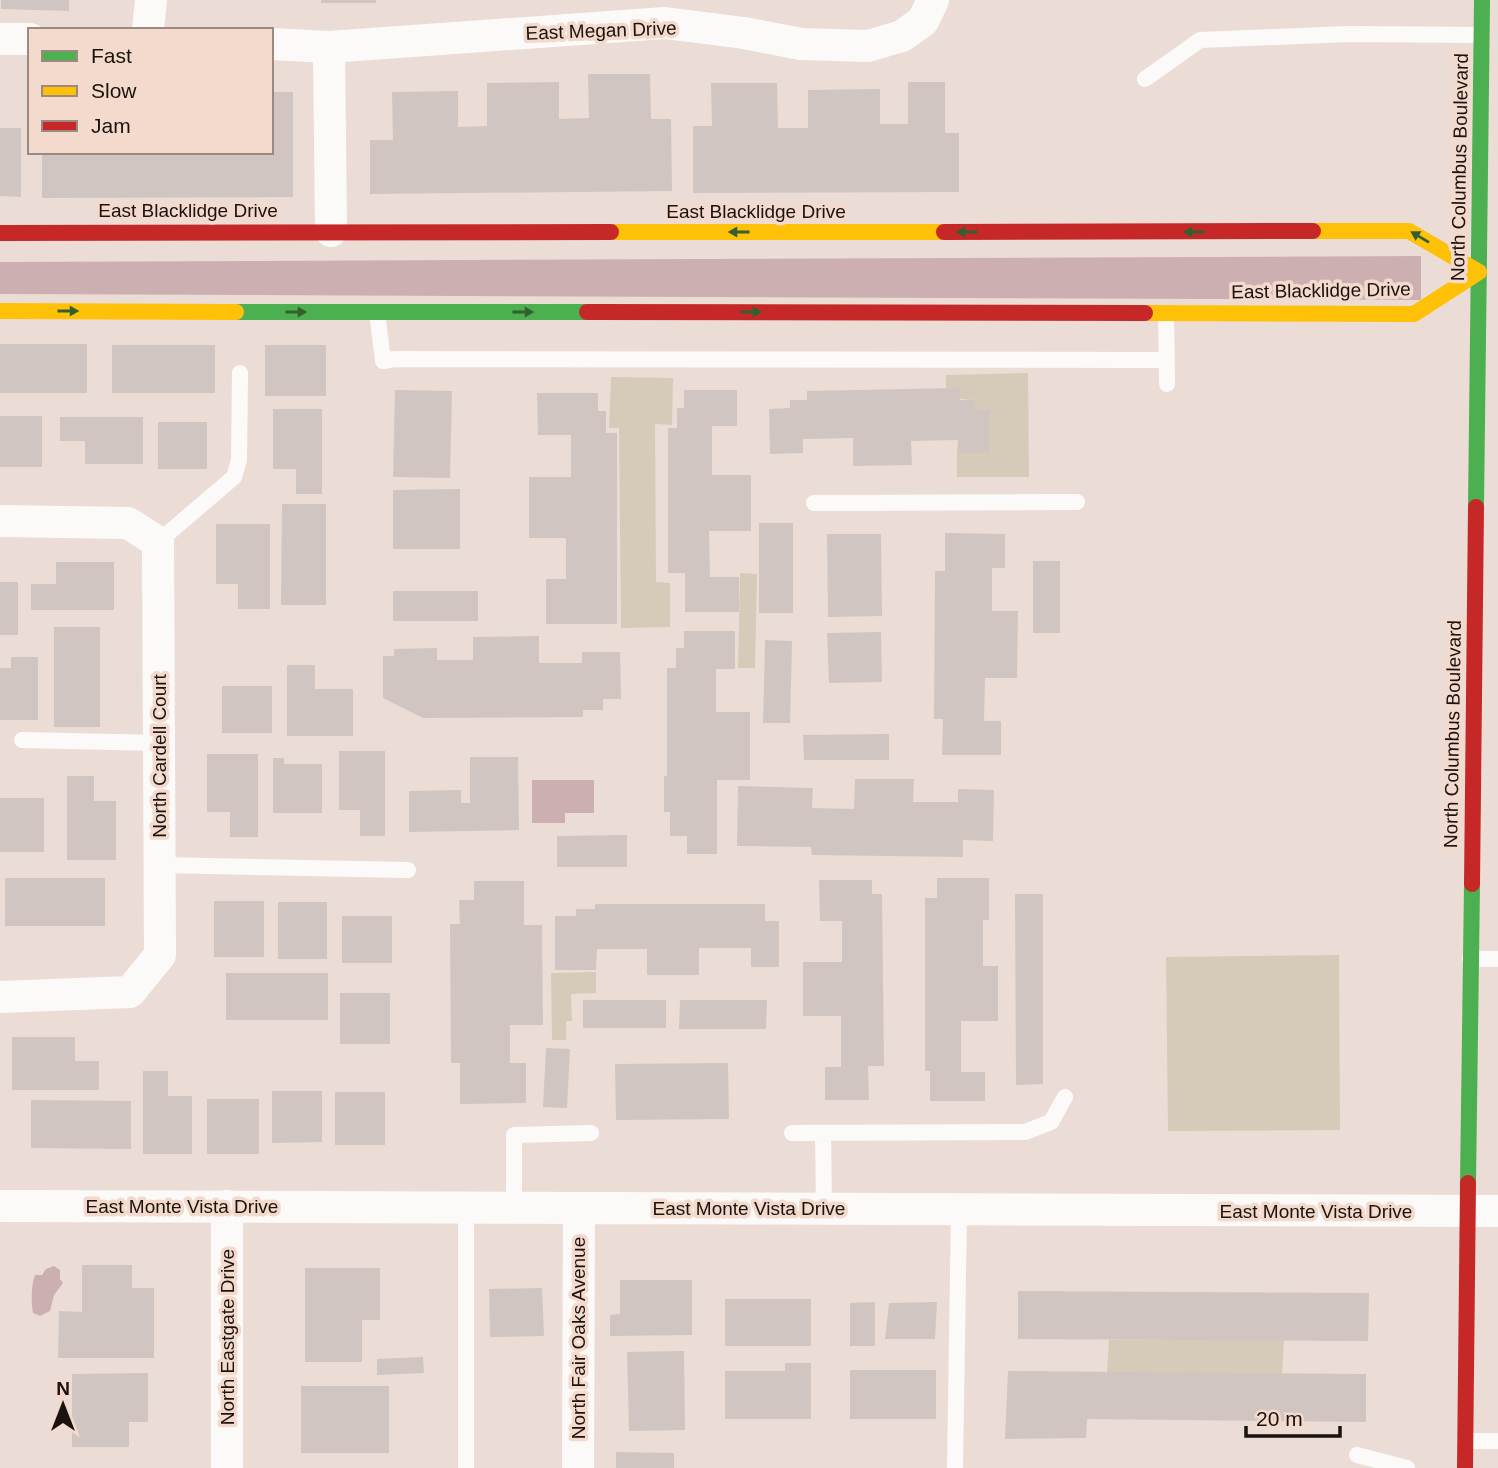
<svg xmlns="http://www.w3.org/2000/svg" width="1498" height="1468" font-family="Arial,sans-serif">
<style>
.green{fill:#d6cbb8}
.water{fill:#ccb0b1}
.building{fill:#d0c5c1}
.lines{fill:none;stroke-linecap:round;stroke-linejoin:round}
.lane{stroke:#fcfaf9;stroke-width:16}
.street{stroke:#fcfaf9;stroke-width:32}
.fast{stroke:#4caf50;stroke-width:16}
.slow{stroke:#ffc107;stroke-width:16}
.jam{stroke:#c62828;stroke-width:16}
.oneway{fill:#33602e}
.labels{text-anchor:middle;stroke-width:7;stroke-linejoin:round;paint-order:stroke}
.street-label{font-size:19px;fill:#1a120d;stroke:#f3dacd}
</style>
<rect width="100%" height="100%" fill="#ebddd5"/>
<path class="green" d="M1028,373L1029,477H957V453H989V411L974,410V400L960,399V388H946V375Z
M611,377L673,378L672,425L655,424L656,582L670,583V627L621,628L619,428H609Z
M740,573L757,574L755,668H738Z
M1339,955L1340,1130L1168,1131L1166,957Z
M596,972V993L571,994L572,1021H566V1040H552L551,973Z
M1109,1340H1284L1282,1374L1107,1372Z"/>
<path class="water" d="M1421,256V300L0,294V262Z
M532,780H594V813H565V823H532Z
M54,1266L60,1270V1279L63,1283L54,1295L50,1311L40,1316L33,1313C31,1302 31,1285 35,1275H42L46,1269Z"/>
<path class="building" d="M1,0H69V11L1,9Z
M321,0H376V3H321Z
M588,74H650L651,119H671L672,191L370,194V140H393L392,92L458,91V127L487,126V83L559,82V119L589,118Z
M908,82H945V133H959V192L693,193V126H712L711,83H777L778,128H808V90L880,89V124H908Z
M271,92H293V197L42,198V152H271Z
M0,128H21V197L0,196Z
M0,344H87V393H0Z
M112,345H215V393H112Z
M265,345H326V396H265Z
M960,388V400H974V410H989V453H957L958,440L911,441L912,465L853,466V438L803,439V453L770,454L769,409L790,408V400H807V391Z
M395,390L452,391L450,478L393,477Z
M684,390H737V426H712V475H751V531H709L710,577H739V612H685V573H668V428H677V408H684Z
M537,393H598V411H606V433H617V624H546V579H566V538H529V477H571V435H538Z
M273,409H322V494H296V469H273Z
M0,416H42V467H0Z
M60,417H143V464H85V441H60Z
M158,422H207V469H158Z
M460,489V549H393V490Z
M282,504H326V605H281Z
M759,523H793V613H759Z
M216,524H270V609H238V584H216Z
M945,533L1005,534V568H992V611H1018L1017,678H985L984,721H1001V755H942L943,719H934L935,571H945Z
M827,534H881L882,616L828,617Z
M1033,561H1060V633H1033Z
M56,562H114V610H31V584H56Z
M0,582H18V635H0Z
M393,591H478V621H393Z
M54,627H100V727H54Z
M684,631H735V669H716V712H750V780H717V854H687V836H670V812H664V776H667V668H676V648H684Z
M881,632L882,682L829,683L827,633Z
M539,636V663H582V652H620L621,699H603V710H583V717L423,718L383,698V656H394V649L437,648V660H473V637Z
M765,640L792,641L790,723H763Z
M11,657H38V720H0V668H11Z
M287,665H315V689H353V736H287Z
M222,686H272V733H222Z
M889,734V760H804L803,735Z
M339,751H385V836H360V810H339Z
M207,754H258V837H230V812H207Z
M470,757H518L519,830L409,832V791L461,790V803H470Z
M273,758H284V764H322V813H273Z
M67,776H94V801H116V860H67Z
M855,779H914L913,802H958V789L994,790L993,841L963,840V857L812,855L811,847L737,846L738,786L813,788L812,808L854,809Z
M0,798H44V852H0Z
M627,835V867H557V836Z
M5,878H105V926H5Z
M937,878H989V920H983V966H998V1021H961V1072H985V1101H930V1071H925V898H937Z
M819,880H872V894H882L884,1066H868L869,1100H825V1067H841V1016H803V962H842V921H820Z
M474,881H524V925H542L543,1025H510V1063H526V1103L460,1104V1063H451L450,924H460L459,900H474Z
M1015,894H1043V1084L1016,1085Z
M214,901H264V957H214Z
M278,902H327V959H278Z
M595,904H765V921H779V967H751V948H699V975H647V949H597L596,970H555V916H576V909H595Z
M342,916H392V963H342Z
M226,973H328V1020H226Z
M340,993H390V1044H340Z
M583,1000H666V1028H583Z
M680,1000H767L766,1029H679Z
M12,1037H75V1061H99V1090H12Z
M546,1048L570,1049L567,1108L543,1107Z
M728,1063L729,1119L616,1120L615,1064Z
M143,1071H168V1096H192V1154H143Z
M272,1091H322V1142L272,1143Z
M335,1092H385V1145H335Z
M207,1099H259V1154H207Z
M31,1100L131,1101V1149L31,1148Z
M82,1265H132V1288H154V1358H58L59,1311L82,1312Z
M305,1268H380V1320H362V1362H305Z
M620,1280H692V1335L610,1336V1315L620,1314Z
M542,1288L544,1336L490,1337L489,1289Z
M1018,1291L1369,1293L1368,1341L1018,1339Z
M725,1299H811V1346H725Z
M875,1302V1346H850V1303Z
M937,1302L935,1339H885L889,1303Z
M684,1351L685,1430L629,1431L627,1352Z
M423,1357L424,1373L377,1375V1359Z
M785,1363H811V1419H725V1371H785Z
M850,1370H936V1419H850Z
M1008,1371L1366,1374V1422L1087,1419L1086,1438L1005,1439Z
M148,1373V1422H129V1447H72V1374Z
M301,1386H389V1453H301Z
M616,1452L674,1453V1468H616Z"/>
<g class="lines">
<path class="lane" d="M1145,79L1200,40L1348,34L1481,35
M377,312L383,361L395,359L1167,360
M1166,313L1167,384
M814,503L1077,502
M158,542L234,477L239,460L240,373
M22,740L159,743
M160,865L408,870
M1470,959H1498
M792,1133L1025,1132L1051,1122L1065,1097
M823,1133L824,1209
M514,1207V1135L591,1133
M1465,1441H1498
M1357,1455L1407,1468
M466,1468V1207
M955,1468L959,1210"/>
<path class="street" d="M148,30L151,0
M0,39H30
M271,44L329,47L665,23L744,33L801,44L868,46L902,36L923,21L933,0
M329,47L331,231
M0,521L128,523L158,542L160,955L130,992L0,997
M0,1206L1498,1211
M227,1206V1468
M578,1468L579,1208"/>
<path class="fast" d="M236,312H587
M1476,507L1482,0
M1468,1183L1472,884"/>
<path class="slow" d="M611,232H944
M0,311L236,312
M1145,313L1414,314L1479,272L1409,231H1313"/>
<path class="jam" d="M944,232L1313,231
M0,233L611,232
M587,312L1145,313
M1472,884L1476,507
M1465,1468L1468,1183"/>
</g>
<defs><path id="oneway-solid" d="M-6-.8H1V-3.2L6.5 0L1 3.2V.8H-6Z" transform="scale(1.75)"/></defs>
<g class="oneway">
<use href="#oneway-solid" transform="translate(739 232) rotate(-180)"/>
<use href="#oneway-solid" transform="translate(967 232) rotate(-180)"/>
<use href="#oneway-solid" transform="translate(1194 232) rotate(180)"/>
<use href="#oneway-solid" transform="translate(1420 237) rotate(-149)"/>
<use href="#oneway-solid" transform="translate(68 311)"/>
<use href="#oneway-solid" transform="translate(296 312)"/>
<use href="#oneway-solid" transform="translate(523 312)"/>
<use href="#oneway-solid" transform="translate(751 312)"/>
</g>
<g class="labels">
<g class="street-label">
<text transform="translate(601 30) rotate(-2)" y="7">East Megan Drive</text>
<text transform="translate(1459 167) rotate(-89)" y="7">North Columbus Boulevard</text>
<text x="188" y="217">East Blacklidge Drive</text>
<text x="756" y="218">East Blacklidge Drive</text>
<text transform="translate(1321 290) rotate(-1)" y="7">East Blacklidge Drive</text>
<text transform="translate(1452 734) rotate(-89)" y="7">North Columbus Boulevard</text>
<text transform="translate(159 756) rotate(-90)" y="7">North Cardell Court</text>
<text x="182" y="1213">East Monte Vista Drive</text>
<text x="749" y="1215">East Monte Vista Drive</text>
<text x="1316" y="1218">East Monte Vista Drive</text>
<text transform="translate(227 1337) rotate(-90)" y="7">North Eastgate Drive</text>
<text transform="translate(578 1338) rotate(-90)" y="7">North Fair Oaks Avenue</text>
</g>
</g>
<rect x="28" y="28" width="245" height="126" fill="#f3dacd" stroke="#9c8a80" stroke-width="2"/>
<rect x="42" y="51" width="35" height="10" fill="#4caf50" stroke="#9c8a80" stroke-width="2"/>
<text x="91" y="63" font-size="21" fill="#1a120d">Fast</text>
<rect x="42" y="86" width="35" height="10" fill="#ffc107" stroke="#9c8a80" stroke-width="2"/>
<text x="91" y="98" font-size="21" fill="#1a120d">Slow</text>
<rect x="42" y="121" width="35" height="10" fill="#c62828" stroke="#9c8a80" stroke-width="2"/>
<text x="91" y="133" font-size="21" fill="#1a120d">Jam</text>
<g transform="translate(63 1405)" stroke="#f3dacd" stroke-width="5" paint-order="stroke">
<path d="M0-5L12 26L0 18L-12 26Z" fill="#1a120d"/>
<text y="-10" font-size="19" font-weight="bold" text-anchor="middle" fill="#1a120d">N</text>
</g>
<path d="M1246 1426v10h94v-10" fill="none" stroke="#1a120d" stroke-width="3.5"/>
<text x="1256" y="1426" font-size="21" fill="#1a120d" stroke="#f3dacd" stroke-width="5" paint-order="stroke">20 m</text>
</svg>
